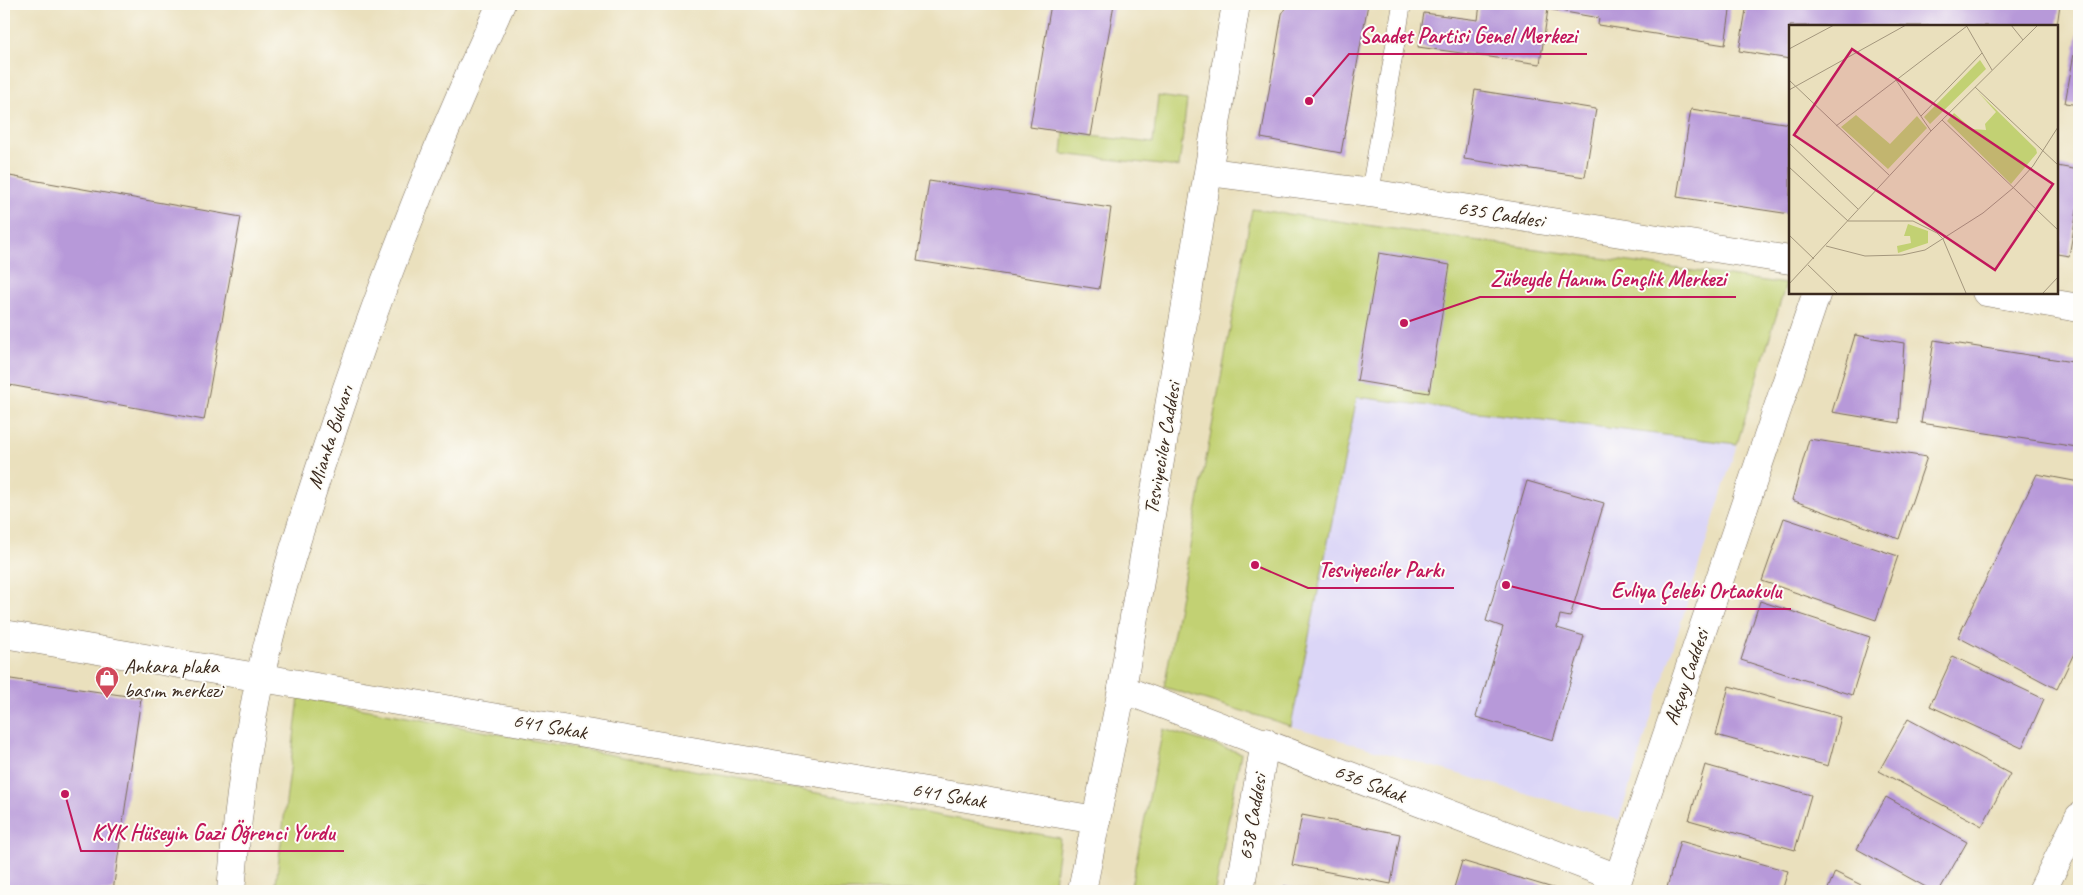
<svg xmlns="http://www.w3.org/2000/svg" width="2083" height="895" font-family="Caveat,sans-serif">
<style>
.built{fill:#dbd6f7}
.green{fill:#c2d173;stroke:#7e7e48}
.building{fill:#b799d9}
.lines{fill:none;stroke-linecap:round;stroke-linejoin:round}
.service-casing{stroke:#786a56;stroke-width:19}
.minor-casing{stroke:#786a56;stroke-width:29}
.tertiary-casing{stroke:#786a56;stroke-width:29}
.service{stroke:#fff;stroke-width:18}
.minor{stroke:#fff;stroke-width:28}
.tertiary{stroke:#fff;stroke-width:28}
.labels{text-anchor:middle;stroke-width:4;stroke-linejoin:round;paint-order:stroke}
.street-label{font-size:21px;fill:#3b2a1e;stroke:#fdfcf7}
.poi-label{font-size:21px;fill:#3b2a1e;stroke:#fdfcf7;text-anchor:start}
.inset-road{fill:none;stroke:#a4977d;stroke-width:1}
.view{fill:#c2185b;fill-opacity:0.15;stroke:#c2185b;stroke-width:2.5}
.inset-edge{fill:none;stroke:#3b2a1e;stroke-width:2.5}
.leader{fill:none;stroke:#c2185b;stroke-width:2}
.callout-dot{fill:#c2185b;stroke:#fdfcf7;stroke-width:2}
.callout-label{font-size:22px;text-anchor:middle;font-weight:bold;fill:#c2185b;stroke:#fdfcf7;stroke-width:4;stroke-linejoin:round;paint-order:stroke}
</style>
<rect width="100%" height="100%" fill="#fdfcf7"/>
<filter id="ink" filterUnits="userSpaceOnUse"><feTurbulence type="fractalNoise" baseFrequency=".02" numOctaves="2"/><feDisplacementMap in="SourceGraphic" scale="10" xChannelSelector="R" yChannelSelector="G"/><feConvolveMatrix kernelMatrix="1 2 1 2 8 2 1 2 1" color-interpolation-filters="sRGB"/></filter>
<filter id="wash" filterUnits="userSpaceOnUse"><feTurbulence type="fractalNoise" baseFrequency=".0096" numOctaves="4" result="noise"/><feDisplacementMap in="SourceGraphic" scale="20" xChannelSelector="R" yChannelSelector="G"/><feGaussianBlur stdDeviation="1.12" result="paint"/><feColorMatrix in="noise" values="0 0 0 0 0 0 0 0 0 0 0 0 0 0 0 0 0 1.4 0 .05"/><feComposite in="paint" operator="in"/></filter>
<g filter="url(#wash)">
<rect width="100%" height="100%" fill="#eae0bd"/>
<path class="built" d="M1357,397L1737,444L1619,820L1291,726Z"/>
<path class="green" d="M1158,96L1187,100L1179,167L1062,154L1064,133L1153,143Z
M1252,209L1786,284L1737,444L1357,397L1291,726L1164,687Z
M299,697L1060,838L1053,891H275Z
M1163,729L1241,753L1215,891H1130Z"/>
<g id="blocks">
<path class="building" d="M1051,4H1114L1091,136L1030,127Z
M1287,4H1368L1341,153L1261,138L1282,14Z
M1480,4H1731L1725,45L1598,25L1599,18L1548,9L1540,64L1418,47L1424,13L1478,20Z
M1747,4H2060L2057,26H1790V59L1739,51Z
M2078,32H2079V105L2065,103Z
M1475,90L1596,109L1585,177L1464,159Z
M1691,109L1790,124V214L1677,197Z
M2057,166L2079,170V199L2069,256L2057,254Z
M4,175L241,217L204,420L4,384Z
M929,181L1111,208L1099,289L917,261Z
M1379,253L1450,265L1429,393L1357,381Z
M1855,335L1904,343L1899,423L1832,412Z
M1934,340L2079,363V430L2077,447L1921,423Z
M1809,439L1927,457L1899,539L1792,500Z
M2037,474L2079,482V643L2057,689L1958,637Z
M1527,481L1604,503L1570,617L1560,615L1557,628L1584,636L1553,740L1476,717L1503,627L1486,621Z
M1784,518L1898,556L1876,620L1762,581Z
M1760,601L1870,637L1852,695L1741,660Z
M1953,656L2044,699L2022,748L1930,706Z
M4,678L141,698L113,891H4Z
M1729,686L1841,717L1828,766L1716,735Z
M1908,719L2010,774L1982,826L1879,771Z
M1705,765L1811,795L1795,850L1689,820Z
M1886,797L1967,842L1939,891H1933L1857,849Z
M1302,815L1400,834L1391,884L1292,865Z
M1680,841L1788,871L1782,891H1666Z
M1462,861L1563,891H1453Z
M1835,872L1873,891H1827Z
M1284,886L1308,890V891H1283Z"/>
</g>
</g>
<g filter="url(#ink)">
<use href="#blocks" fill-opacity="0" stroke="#786a56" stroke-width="1"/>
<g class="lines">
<g class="service-casing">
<path id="service" d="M1370,193L1402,4"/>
</g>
<g class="minor-casing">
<path id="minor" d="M1210,172L1370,193L1790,260
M1986,292L2079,308
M4,634L1096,820
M1122,689L1618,878
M231,891C237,819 245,749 260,678C277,599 302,521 328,444C377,295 435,147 501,4
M1240,891L1265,742
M1614,891L1817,292"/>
</g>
<g class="tertiary-casing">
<path id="tertiary" d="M1082,891L1122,689L1236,4
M2042,891L2079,817"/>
</g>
<use href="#service" class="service"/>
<use href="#minor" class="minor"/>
<use href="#tertiary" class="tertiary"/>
</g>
</g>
<defs>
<g id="shop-pin" transform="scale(1.25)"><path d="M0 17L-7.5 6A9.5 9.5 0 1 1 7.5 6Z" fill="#d1495b" stroke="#fdfcf7"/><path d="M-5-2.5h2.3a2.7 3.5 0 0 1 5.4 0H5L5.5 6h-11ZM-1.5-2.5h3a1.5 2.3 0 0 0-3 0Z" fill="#fff"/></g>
</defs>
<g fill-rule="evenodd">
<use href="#shop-pin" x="107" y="678"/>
</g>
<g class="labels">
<g class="street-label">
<text transform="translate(1501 214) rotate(9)" y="7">635 Caddesi</text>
<text transform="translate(330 437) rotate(-72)" y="7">Mianka Bulvarı</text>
<text transform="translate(1162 448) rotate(-80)" y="7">Tesviyeciler Caddesi</text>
<text transform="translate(1686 677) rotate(-71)" y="7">Akçay Caddesi</text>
<text transform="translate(550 726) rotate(10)" y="7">641 Sokak</text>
<text transform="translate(1370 783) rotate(21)" y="7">636 Sokak</text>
<text transform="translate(949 795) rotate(10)" y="7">641 Sokak</text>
<text transform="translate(1252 817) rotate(-80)" y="7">638 Caddesi</text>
</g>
<g class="poi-label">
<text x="124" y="673">Ankara plaka<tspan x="124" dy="24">basım merkezi</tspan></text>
</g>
</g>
<g transform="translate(1789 25)">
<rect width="269" height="269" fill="#eae0bd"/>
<path d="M191,35L197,44L141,99L135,92ZM189,67L247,124L248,128L222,159L158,96L165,88L183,104L197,105L196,99L207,87ZM67,90L101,119L128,91L138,103L99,144L52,102ZM119,199L139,206V218L109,228L108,221L122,218L121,211H115Z" fill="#c2d173"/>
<path class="inset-road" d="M177,0L203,45M222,0L234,15M0,24L45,0M0,55L100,150M107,55L142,106M186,62L269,140M0,65L117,0M132,91L193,28M153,95L269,205M47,101L178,1M0,118L69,184M0,142L59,196H124L148,208L154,214L177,268M0,210L25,234M37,221L76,231L113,230L136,225L194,188L224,163L244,141L269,102M19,240L48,268M0,259L142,106L249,0M254,268L269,252"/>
<path class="view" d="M63,24L264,159L206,245L5,110Z"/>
<rect width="269" height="269" class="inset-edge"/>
</g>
<path class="leader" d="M1309 101L1349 54H1587M1404 323L1480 297H1736M1255 565L1308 588H1454M1506 585L1601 609H1791M65 794L81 851H344"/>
<g class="callout-dot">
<circle cx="1309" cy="101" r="5"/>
<circle cx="1404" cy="323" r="5"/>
<circle cx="1255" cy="565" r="5"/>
<circle cx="1506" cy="585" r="5"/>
<circle cx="65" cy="794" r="5"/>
</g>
<g class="callout-label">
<text x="1468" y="43">Saadet Partisi Genel Merkezi</text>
<text x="1608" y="286">Zübeyde Hanım Gençlik Merkezi</text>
<text x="1381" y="577">Tesviyeciler Parkı</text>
<text x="1696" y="598">Evliya Çelebi Ortaokulu</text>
<text x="213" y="840">KYK Hüseyin Gazi Öğrenci Yurdu</text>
</g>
<rect width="2083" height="895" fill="none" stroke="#fdfcf7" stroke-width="20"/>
</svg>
